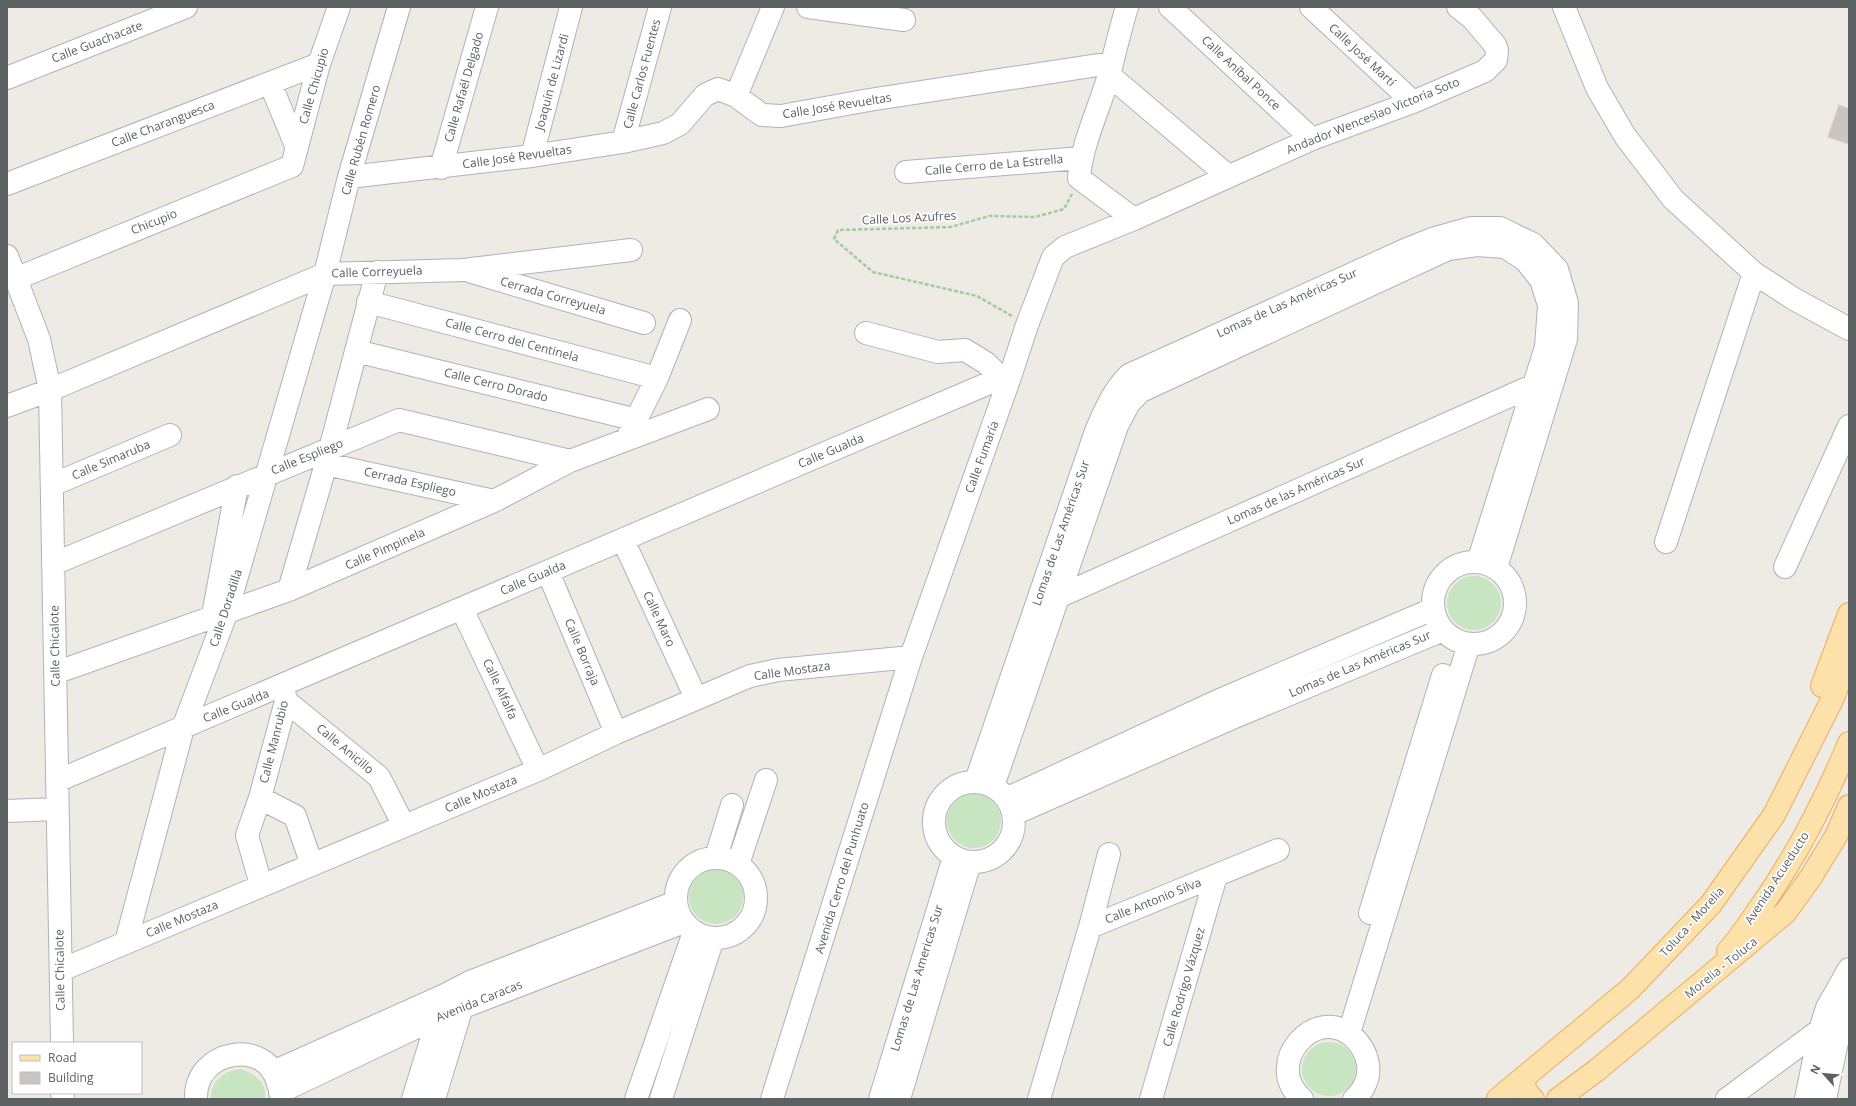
<svg xmlns="http://www.w3.org/2000/svg" width="1856" height="1106" font-family="'Open Sans',sans-serif">
<style>
.green{fill:#c7e5c1}
.building{fill:#cac5c1;stroke:#d3cbc2}
.lines{fill:none;stroke-linecap:round;stroke-linejoin:round}
.minor-casing{stroke:#afb3b6;stroke-width:24}
.major-casing{stroke:#edac5e;stroke-width:24}
.path{stroke:#9fcda3;stroke-width:2.5;stroke-dasharray:4 2;stroke-linecap:butt}
.minor{stroke:#fff;stroke-width:22}
.major{stroke:#fce1ab;stroke-width:22}
.labels{text-anchor:middle;stroke-width:3.5;stroke-linejoin:round;paint-order:stroke}
.street-label{font-size:12px;fill:#5c6164;stroke:#fff}
</style>
<rect width="100%" height="100%" fill="#eeeae4"/>
<path class="green" d="M1447 603a27 27 0 1 1 54 0a27 27 0 1 1-54 0Z
M947 821a27 27 0 1 1 54 0a27 27 0 1 1-54 0Z
M689 897a27 27 0 1 1 54 0a27 27 0 1 1-54 0Z
M1302 1069a27 27 0 1 1 54 0a27 27 0 1 1-54 0Z
M241,1069C255,1074 267,1083 265,1099H211C211,1080 224,1071 241,1069Z"/>
<path class="building" d="M1839,105L1849,109V144L1828,137Z"/>
<g class="lines">
<g class="minor-casing">
<path id="minor" d="M808,7L904,20
M1127,7C1120,30 1115,52 1109,75C1099,110 1082,142 1079,178L1134,219
M1170,7L1312,139
M1311,7L1413,102
M1564,7L1597,88L1625,136L1673,199L1754,273L1794,299L1849,329
M1109,75L1228,176
M7,78L186,7
M270,83L297,148
M736,96L773,7
M623,142L660,7
M532,156L571,7
M441,168L487,7
M906,172L1081,158
M349,177L532,156L623,142L663,133L680,124L705,95L718,89L736,96L762,115L781,116L869,100L1111,63
M7,184L319,64
M7,256L39,339L50,390L62,1043
M472,272L644,323
M15,279L292,166L319,64L339,7
M368,302L657,378
M866,333L938,352L965,350L986,363L1001,378
M356,351L637,420
M7,406L50,390L325,274L463,270L631,250
M629,434L657,378L680,320
M326,464L494,501
M52,485L170,435
M623,540L696,698
M1666,542L1754,273
M1433 603a41 41 0 1 1 82 0a41 41 0 1 1-82 0Z
M53,564L399,420L570,461
M1785,567L1849,426
M548,572L616,733
M289,590L326,464L377,272
M1051,600L1541,382
M462,609L538,770
M213,615L237,486
M55,673L289,590L494,501L570,461L708,409
M286,701L379,777L404,826
M57,781C372,648 686,512 1001,378L1010,377
M976,781L1096,431C1105,410 1113,391 1129,375L1405,250L1435,238L1471,228H1500L1533,244L1557,269L1567,303L1566,339L1496,568
M934 822a40 40 0 1 1 80 0a40 40 0 1 1-80 0Z
M993,786L1117,426L1129,403L1141,391L1448,249L1477,245L1505,247L1525,260L1541,280L1549,305L1546,347L1478,562
M260,798L295,816L312,865
M1008,798L1222,699L1433,609
M7,811L56,809
M1014,814L1230,719L1443,630
M716,857L732,805
M676 898a40 40 0 1 1 80 0a40 40 0 1 1-80 0Z
M738,864L766,780
M261,885L247,835L260,798L286,701L283,687
M1370,913L1443,675
M1090,927L1278,850
M126,942L183,728L226,614L325,274L349,177L399,7
M61,970L538,770L616,733L750,676L778,670L911,657
M1349,1033L1469,644
M273,1072L445,995L470,982L676,902
M280,1092L440,1016L684,922
M62,1093L63,1099
M196,1099C194,1049 268,1037 278,1084
M413,1099L441,1008
M434,1099L465,997
M636,1099L694,932
M661,1099L713,938
M772,1099L911,657L1010,377L1027,325L1053,257L1065,247L1134,219L1312,139L1413,102L1485,71L1496,60L1497,50L1495,45L1472,18L1458,7
M880,1099L954,857
M899,1099L970,862
M1039,1099L1090,927L1109,854
M1151,1099L1216,876
M1302,1099C1262,1064 1315,1004 1352,1036C1361,1044 1366,1052 1368,1064C1370,1077 1364,1091 1354,1099
M1727,1099L1820,1030L1841,1023
M1806,1099L1820,1030L1827,1008L1849,969
M1825,1099L1841,1023L1849,1005"/>
</g>
<g class="major-casing">
<path id="major" d="M1822,686L1849,614
M1728,951C1739,939 1748,925 1757,912C1795,859 1824,803 1849,743
M1524,1077C1524,1087 1525,1092 1533,1099
M1498,1099L1630,989L1711,904L1774,815L1832,700L1849,657
M1558,1099L1597,1070L1785,913L1811,877L1836,836L1849,806"/>
</g>
<path class="path" d="M1012,316L977,296L873,272L834,239L838,230L951,227L989,216L1035,217L1064,209L1072,194"/>
<use href="#minor" class="minor"/>
<use href="#major" class="major"/>
</g>
<g class="labels">
<g class="street-label">
<text transform="translate(97 42) rotate(-21)" y="4">Calle Guachacate</text>
<text transform="translate(1362 55) rotate(43)" y="4">Calle José Martí</text>
<text transform="translate(1241 73) rotate(43)" y="4">Calle Aníbal Ponce</text>
<text transform="translate(642 74) rotate(-75)" y="4">Calle Carlos Fuentes</text>
<text transform="translate(552 82) rotate(-75)" y="4">Joaquín de Lizardi</text>
<text transform="translate(314 86) rotate(-74)" y="4">Calle Chicupio</text>
<text transform="translate(464 87) rotate(-74)" y="4">Calle Rafaél Delgado</text>
<text transform="translate(837 106) rotate(-9)" y="4">Calle José Revueltas</text>
<text transform="translate(1373 116) rotate(-22)" y="4">Andador Wenceslao Victoria Soto</text>
<text transform="translate(163 124) rotate(-21)" y="4">Calle Charanguesca</text>
<text transform="translate(361 140) rotate(-74)" y="4">Calle Rubén Romero</text>
<text transform="translate(517 157) rotate(-8)" y="4">Calle José Revueltas</text>
<text transform="translate(994 165) rotate(-5)" y="4">Calle Cerro de La Estrella</text>
<text transform="translate(909 218) rotate(-3)" y="4">Calle Los Azufres</text>
<text transform="translate(154 222) rotate(-22)" y="4">Chicupio</text>
<text transform="translate(377 272) rotate(-2)" y="4">Calle Correyuela</text>
<text transform="translate(553 296) rotate(16)" y="4">Cerrada Correyuela</text>
<text transform="translate(1287 303) rotate(-24)" y="4">Lomas de Las Américas Sur</text>
<text transform="translate(512 340) rotate(15)" y="4">Calle Cerro del Centinela</text>
<text transform="translate(496 385) rotate(14)" y="4">Calle Cerro Dorado</text>
<text transform="translate(831 451) rotate(-23)" y="4">Calle Gualda</text>
<text transform="translate(307 457) rotate(-22)" y="4">Calle Espliego</text>
<text transform="translate(982 457) rotate(-70)" y="4">Calle Fumaría</text>
<text transform="translate(111 460) rotate(-23)" y="4">Calle Simaruba</text>
<text transform="translate(410 482) rotate(13)" y="4">Cerrada Espliego</text>
<text transform="translate(1296 491) rotate(-24)" y="4">Lomas de las Américas Sur</text>
<text transform="translate(1061 533) rotate(-71)" y="4">Lomas de Las Américas Sur</text>
<text transform="translate(385 549) rotate(-24)" y="4">Calle Pimpinela</text>
<text transform="translate(533 578) rotate(-23)" y="4">Calle Gualda</text>
<text transform="translate(226 608) rotate(-72)" y="4">Calle Doradilla</text>
<text transform="translate(659 619) rotate(65)" y="4">Calle Maro</text>
<text transform="translate(55 646) rotate(-91)" y="4">Calle Chicalote</text>
<text transform="translate(582 652) rotate(67)" y="4">Calle Borraja</text>
<text transform="translate(1360 664) rotate(-23)" y="4">Lomas de Las Américas Sur</text>
<text transform="translate(792 671) rotate(-8)" y="4">Calle Mostaza</text>
<text transform="translate(500 689) rotate(65)" y="4">Calle Alfalfa</text>
<text transform="translate(236 706) rotate(-22)" y="4">Calle Gualda</text>
<text transform="translate(274 742) rotate(-76)" y="4">Calle Manrubio</text>
<text transform="translate(345 749) rotate(40)" y="4">Calle Anicillo</text>
<text transform="translate(481 794) rotate(-23)" y="4">Calle Mostaza</text>
<text transform="translate(842 878) rotate(-73)" y="4">Avenida Cerro del Punhuato</text>
<text transform="translate(1777 878) rotate(-57)" y="4">Avenida Acueducto</text>
<text transform="translate(1153 901) rotate(-22)" y="4">Calle Antonio Silva</text>
<text transform="translate(182 919) rotate(-23)" y="4">Calle Mostaza</text>
<text transform="translate(1692 922) rotate(-48)" y="4">Toluca - Morelia</text>
<text transform="translate(1721 968) rotate(-39)" y="4">Morelia - Toluca</text>
<text transform="translate(60 970) rotate(-91)" y="4">Calle Chicalote</text>
<text transform="translate(917 978) rotate(-73)" y="4">Lomas de Las Americas Sur</text>
<text transform="translate(1184 987) rotate(-74)" y="4">Calle Rodrigo Vázquez</text>
<text transform="translate(479 1001) rotate(-22)" y="4">Avenida Caracas</text>
</g>
</g>
<rect width="1856" height="1106" fill="none" stroke="#5c6164" stroke-width="16"/>
<rect x="12" y="1042" width="130" height="52" fill="#ffffff" stroke="#bec0c1"/>
<rect x="20" y="1055" width="20" height="6" fill="#fce1ab" stroke="#bec0c1"/>
<text x="48" y="1062" font-size="12" fill="#5c6164">Road</text>
<rect x="20" y="1072" width="20" height="12" fill="#cac5c1" stroke="#bec0c1"/>
<text x="48" y="1082" font-size="12" fill="#5c6164">Building</text>
<g transform="translate(1824 1074) rotate(297)" stroke="#ffffff" stroke-width="3" paint-order="stroke">
<path d="M0-3L7 15L0 10L-7 15Z" fill="#5c6164"/>
<text y="-6" font-size="11" font-weight="bold" text-anchor="middle" fill="#5c6164">N</text>
</g>
</svg>
